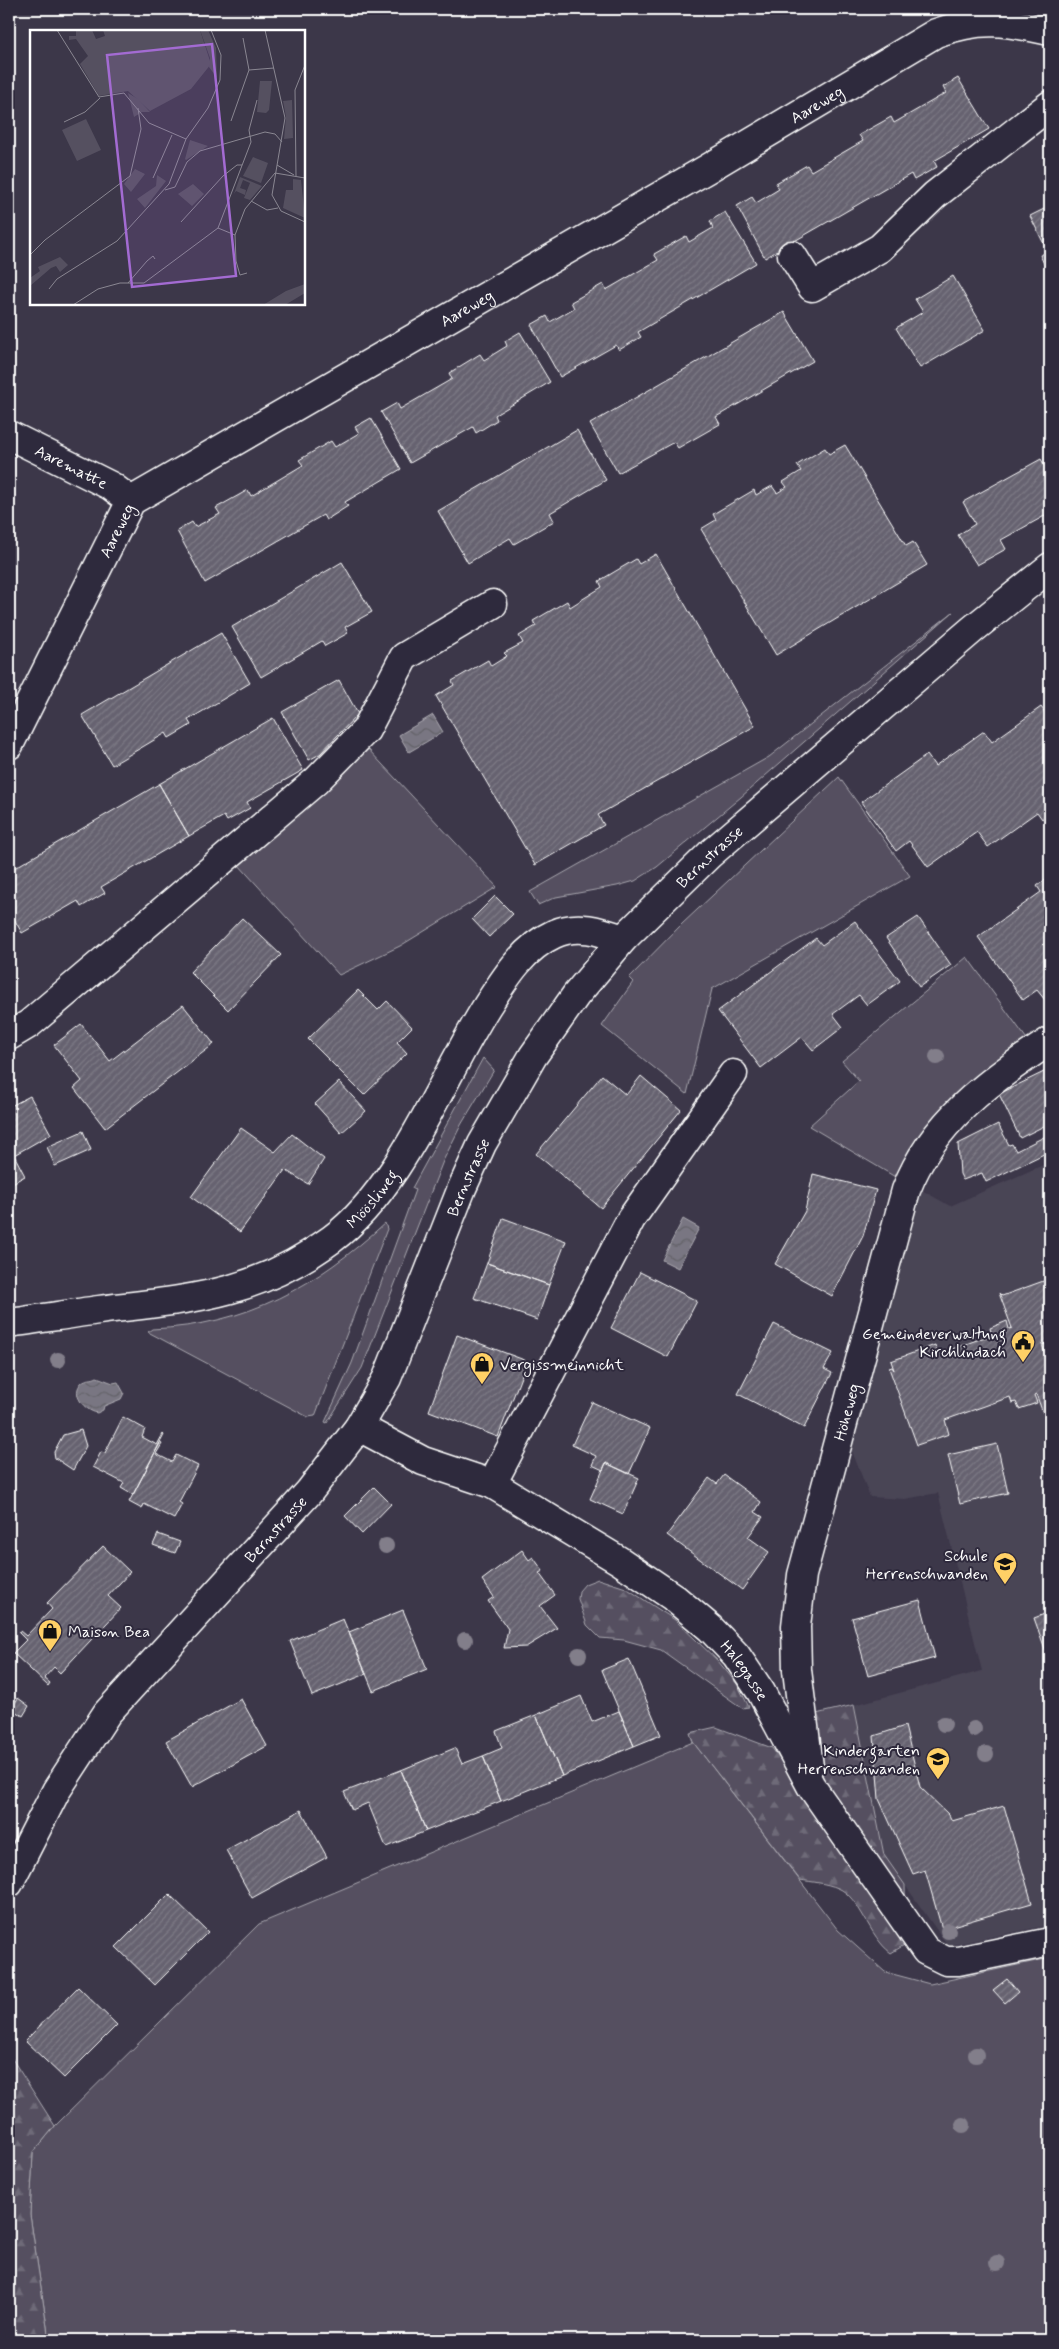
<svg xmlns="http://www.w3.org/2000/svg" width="1059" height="2349" font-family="Mynerve,sans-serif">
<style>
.built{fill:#494455}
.green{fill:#555060;stroke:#aaa8b0}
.forest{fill:url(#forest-firs);stroke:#aaa8b0}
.water{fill:url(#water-waves);stroke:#afadb4}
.building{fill:url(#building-hatch);stroke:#fff}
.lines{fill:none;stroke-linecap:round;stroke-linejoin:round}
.minor-casing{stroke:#fff;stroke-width:31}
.major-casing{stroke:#fff;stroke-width:31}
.minor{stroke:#2f2a3d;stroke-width:28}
.major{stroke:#2f2a3d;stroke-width:28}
.tree{fill:#827e8a}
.labels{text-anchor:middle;stroke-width:4;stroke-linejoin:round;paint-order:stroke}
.street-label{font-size:16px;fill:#fff;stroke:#2f2a3d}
.poi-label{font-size:16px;fill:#fff;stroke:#2f2a3d;text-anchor:end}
.inset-road{fill:none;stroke:#8a8792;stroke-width:1}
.view{fill:#a36bd2;fill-opacity:0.15;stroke:#a36bd2;stroke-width:2.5}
.inset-edge{fill:none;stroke:#fff;stroke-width:2.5}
</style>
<defs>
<pattern id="forest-firs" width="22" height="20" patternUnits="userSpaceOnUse" patternTransform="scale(1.25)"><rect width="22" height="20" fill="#555060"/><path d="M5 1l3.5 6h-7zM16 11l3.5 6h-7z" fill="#6e6a78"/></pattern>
<pattern id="water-waves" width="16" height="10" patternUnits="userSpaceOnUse" patternTransform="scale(1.25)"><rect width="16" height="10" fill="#797682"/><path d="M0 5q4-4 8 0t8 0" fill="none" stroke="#626167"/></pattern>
<pattern id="building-hatch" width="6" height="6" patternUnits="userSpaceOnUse" patternTransform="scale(1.25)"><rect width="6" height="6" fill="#666270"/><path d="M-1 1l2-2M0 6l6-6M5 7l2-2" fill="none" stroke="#7d7a85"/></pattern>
</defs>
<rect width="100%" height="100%" fill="#3c3749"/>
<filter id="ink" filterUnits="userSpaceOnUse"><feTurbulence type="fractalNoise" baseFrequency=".02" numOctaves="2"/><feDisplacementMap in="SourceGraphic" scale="10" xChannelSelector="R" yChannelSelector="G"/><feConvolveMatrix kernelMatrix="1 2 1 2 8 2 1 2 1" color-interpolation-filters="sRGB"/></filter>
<g filter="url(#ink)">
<path class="built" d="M1050,1162V1925L948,1946L884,1855L854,1705L982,1671L938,1493L905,1499L870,1497L848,1441L920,1189L950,1206Z"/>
<path class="green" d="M953,612L741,797L657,867L635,881L617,886L556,897L538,905L530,892L769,757Z
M368,749L497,887L400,946L339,975L237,863Z
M839,777L910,876L712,989L687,1094L602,1026L633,982L629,978L682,924Z
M967,957L1029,1042L897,1178L809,1126L859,1081L842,1061Z
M483,1058L494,1070L461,1125L443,1161L362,1368L327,1423L325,1422L352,1363L415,1190L412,1188Z
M385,1223L387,1229L315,1416L308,1417L148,1332L152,1329C248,1325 316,1286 385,1223Z
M693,1742L838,1930L885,1972L930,1984L1050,1958V2340H49L30,2215L33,2153L55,2126L259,1924Z"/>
<path class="forest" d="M598,1579L626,1588L675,1620L718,1661L737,1684L749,1707L742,1708L661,1650L624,1640L600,1638L587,1625L578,1599L579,1591L585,1584Z
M854,1705L884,1855L905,1885L906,1944L891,1953C869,1937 860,1897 838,1888C826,1883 812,1882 800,1880L693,1742L690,1733L716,1727L772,1748L796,1782L816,1714Z
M9,2054L55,2126L33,2153L30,2215L49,2340H9Z"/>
<path class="water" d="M433,715L443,732L409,752L399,735Z
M683,1219L699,1228L678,1268L662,1260Z
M97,1377L113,1383L118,1382L124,1393L121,1399L104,1406L103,1410L97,1413C84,1410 70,1394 82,1382C87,1378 92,1380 97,1377Z"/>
<path class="building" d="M958,78L989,129L934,161L937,167L914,180L911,174L765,258L737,206L752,197L756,203L779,189L776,183L807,165L811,171L863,141L859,135L891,117L894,123L946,93L943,87Z
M1050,206V277L1040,255L1048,252L1030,216Z
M725,212L756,263L638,332L641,337L619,350L616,345L560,377L531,325L547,316L550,322L574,308L571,302L603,284L606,290L658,260L654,254L686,236L689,242L713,228L710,221Z
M953,276L985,330L920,368L896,328L923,312L915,299Z
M784,312L813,361L716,417L720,424L678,448L674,442L618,473L590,424Z
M520,332L550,382L495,415L497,420L476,433L473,427L410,463L381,412L397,403L400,409L452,379L449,373L480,354L484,360L507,346L505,341Z
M371,418L401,469L345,502L348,506L326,520L323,515L205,583L177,531L192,522L195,527L220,514L216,508L248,490L251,496L303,465L299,460L331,441L335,447L359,433L355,427Z
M577,430L606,480L550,513L554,521L514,544L510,538L468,563L438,511Z
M845,445L906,546L913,542L927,565L776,655L701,529L716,520L713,514L754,490L756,495L772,486L777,493L787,487L783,482L801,471L797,465L825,448L829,454Z
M1041,459L1050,475V513L1001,540L1006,549L977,565L958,535L975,524L963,502Z
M656,554L755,726L598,815L604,825L535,865L436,696L454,685L452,681L488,660L491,666L507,656L504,653L523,643L519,636L536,626L533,621L567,601L570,607L602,587L599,581L636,559L639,564Z
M342,562L372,612L345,627L348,633L325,646L322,641L261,677L232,627Z
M221,633L250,683L188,720L191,725L169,738L166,733L112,765L82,715Z
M339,680L358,714L320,754L309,760L282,712Z
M1041,707L1050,719V813L1042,819L1037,812L988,847L977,832L928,867L909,841L896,851L861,802L927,755L935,766L984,731L992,742Z
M273,718L303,770L247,802L250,808L227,821L224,816L189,836L159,784Z
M159,784L189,836L101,887L105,893L81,907L78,901L22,933L9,910V871Z
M1050,876V1004L1049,1005L1037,990L1023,1000L978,937L1041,892L1037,886Z
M495,896L513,914L489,937L472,919Z
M918,917L951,965L919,987L886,938Z
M242,918L281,955L228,1010L190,972Z
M855,921L900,981L867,1005L859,995L833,1014L843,1027L813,1050L802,1037L761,1068L718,1011L816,938L822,945Z
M358,990L378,1010L387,1001L412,1027L397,1042L407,1053L364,1095L308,1039Z
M183,1005L214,1044L105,1128L74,1088L82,1081L54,1045L81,1024L110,1061Z
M1050,1069V1123L1020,1138L999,1094Z
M602,1075L626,1095L641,1076L681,1110L601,1208L536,1154Z
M339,1082L366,1111L341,1133L315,1104Z
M30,1096L51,1134L14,1155L25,1176L9,1185V1107Z
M998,1124L1009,1145L1012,1144L1016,1151L1050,1134V1151L986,1182L982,1173L963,1180L960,1174L958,1144Z
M241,1128L275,1152L292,1134L324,1159L308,1184L285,1170L240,1232L191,1197Z
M83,1131L91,1150L55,1166L47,1147Z
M813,1174L876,1190L863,1236L832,1296L775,1264L805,1211Z
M503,1218L566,1241L549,1285L487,1263Z
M487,1263L549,1285L537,1320L474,1298Z
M640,1272L697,1301L668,1357L611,1328Z
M1047,1275L1050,1278V1342L1042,1345L1050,1367V1410L1043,1413L1036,1394L1034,1395L1037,1403L1019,1409L1016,1402L1012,1403L1010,1397L945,1420L949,1434L917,1445L889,1368L892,1367L894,1370L891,1361L935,1345L938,1355V1350L941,1353L988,1336L987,1332L990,1336L992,1335L990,1328L1007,1321L1009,1329L1012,1328L999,1293L1002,1296L1049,1279Z
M774,1324L833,1353L824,1369L832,1373L804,1428L738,1394Z
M457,1335L527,1361L498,1437L429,1411Z
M592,1402L650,1428L629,1474L606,1463L603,1470L592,1465L596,1456L572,1445Z
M123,1417L145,1429L142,1437L157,1445L163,1434L164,1435L133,1495L121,1488L124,1483L93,1467L101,1452L105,1453Z
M81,1430L86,1446L73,1470L55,1458L54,1452L63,1435Z
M160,1443L162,1444L156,1454L172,1462L176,1455L198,1466L179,1502L182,1504L174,1519L144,1504L142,1509L129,1502Z
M997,1444L1008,1493L960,1504L948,1455Z
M606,1463L639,1478L623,1514L590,1499Z
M724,1475L761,1502L755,1512L763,1517L748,1537L769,1552L742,1590L667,1535L709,1478L717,1484Z
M374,1487L391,1504L362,1534L345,1516Z
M158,1534L180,1542L175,1553L153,1545Z
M103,1546L130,1572L108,1596L121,1608L60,1673L54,1667L44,1678L50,1683L48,1686L13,1653L26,1640L18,1632L20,1631L26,1636L52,1609L47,1603Z
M522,1550L529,1560L533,1557L543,1571L539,1573L555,1595L540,1606L557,1628L526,1647L504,1648L508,1629L488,1601L494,1597L482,1580Z
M920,1600L935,1658L868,1676L852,1618Z
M403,1610L427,1669L373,1691L349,1632Z
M1050,1612V1663L1034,1618Z
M343,1619L366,1674L312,1696L290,1641Z
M629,1659L661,1735L634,1746L602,1670Z
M581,1696L592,1722L619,1711L634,1746L562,1776L536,1715Z
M18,1698L29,1706L23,1716L11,1709Z
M241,1699L267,1746L192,1787L166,1741Z
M536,1715L562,1776L501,1801L483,1756L502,1748L496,1731Z
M905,1726L920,1787L949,1815L952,1821L1004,1806L1032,1903L942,1929L925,1870L913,1874L879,1799L874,1736Z
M455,1748L462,1764L483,1756L501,1801L426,1831L401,1770Z
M401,1770L426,1831L386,1847L368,1803L352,1810L344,1792Z
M301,1810L327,1857L252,1898L226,1850Z
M169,1894L208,1932L155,1985L116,1947Z
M1007,1979L1018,1992L1005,2003L993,1990Z
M78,1987L117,2025L64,2078L25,2041Z"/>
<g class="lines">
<g class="minor-casing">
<g id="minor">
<path d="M792,255L812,287L880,248L935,195L1050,105"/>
<path id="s1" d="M9,435L111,486L131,501"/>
<path id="s2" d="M9,745L131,501L707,169L936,33C981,17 1005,21 1050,31"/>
<path d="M9,1036L29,1024L316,781L366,730L404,657L493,604"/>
<path id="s3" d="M9,1323C39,1319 69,1314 99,1310C189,1299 255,1296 332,1239C401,1188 441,1079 487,1006C505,978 523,948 554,934C577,923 600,931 623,939"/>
<path id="s4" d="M359,1427L423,1461L492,1484L620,1561L673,1597L710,1628L736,1655L761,1692L811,1786L926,1951L946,1961H958L1050,1942"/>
<path d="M492,1484L631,1219L733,1074"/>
<path id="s5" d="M809,1767L797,1670L796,1626L802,1575L906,1190C932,1122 991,1079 1050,1041"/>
</g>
</g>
<g class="major-casing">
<g id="major">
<path id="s6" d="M9,1883L56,1791L107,1713L309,1492L359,1427L387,1378L462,1188L482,1144L533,1056L576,995L623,939L710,854L973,629L1050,567"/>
</g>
</g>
<use href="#minor" class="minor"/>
<use href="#major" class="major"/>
</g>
<g class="tree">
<circle cx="937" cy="1057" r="8"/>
<circle cx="58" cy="1360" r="8"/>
<circle cx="386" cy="1546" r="8"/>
<circle cx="465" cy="1640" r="8"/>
<circle cx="579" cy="1655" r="8"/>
<circle cx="944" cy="1724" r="8"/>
<circle cx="974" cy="1729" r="8"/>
<circle cx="986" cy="1754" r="8"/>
<circle cx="948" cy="1931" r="8"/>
<circle cx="976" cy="2055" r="8"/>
<circle cx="963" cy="2125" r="8"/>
<circle cx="997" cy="2263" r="8"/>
</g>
</g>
<defs>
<g id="civic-pin" transform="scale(1.25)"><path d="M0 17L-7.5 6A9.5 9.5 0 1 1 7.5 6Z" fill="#ffd166" stroke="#2f2a3d"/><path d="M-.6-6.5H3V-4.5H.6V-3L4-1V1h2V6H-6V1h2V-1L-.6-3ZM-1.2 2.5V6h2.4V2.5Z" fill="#111"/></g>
<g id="shop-pin" transform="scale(1.25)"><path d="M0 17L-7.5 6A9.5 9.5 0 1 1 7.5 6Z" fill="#ffd166" stroke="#2f2a3d"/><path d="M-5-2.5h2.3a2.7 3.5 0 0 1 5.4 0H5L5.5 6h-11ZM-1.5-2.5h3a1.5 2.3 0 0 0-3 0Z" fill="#111"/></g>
<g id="school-pin" transform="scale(1.25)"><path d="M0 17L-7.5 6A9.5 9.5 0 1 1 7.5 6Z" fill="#ffd166" stroke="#2f2a3d"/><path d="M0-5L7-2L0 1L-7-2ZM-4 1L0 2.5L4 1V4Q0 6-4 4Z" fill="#111"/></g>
</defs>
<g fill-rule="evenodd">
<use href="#civic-pin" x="1023" y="1342"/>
<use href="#shop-pin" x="482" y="1364"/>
<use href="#school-pin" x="1005" y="1564"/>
<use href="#shop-pin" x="50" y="1631"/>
<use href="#school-pin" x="938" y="1759"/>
</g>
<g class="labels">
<g class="street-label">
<text dy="6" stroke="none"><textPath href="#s2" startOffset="1065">Aareweg</textPath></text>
<text dy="6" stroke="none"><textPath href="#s2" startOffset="660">Aareweg</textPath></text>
<text dy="6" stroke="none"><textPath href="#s1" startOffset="70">Aarematte</textPath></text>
<text dy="6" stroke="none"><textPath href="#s2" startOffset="240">Aareweg</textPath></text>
<text dy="6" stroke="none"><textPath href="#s6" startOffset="1256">Bernstrasse</textPath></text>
<text dy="6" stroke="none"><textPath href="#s6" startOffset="851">Bernstrasse</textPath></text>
<text dy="6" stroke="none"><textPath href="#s3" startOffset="395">Möösliweg</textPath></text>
<text dy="6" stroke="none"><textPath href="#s5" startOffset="362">Höheweg</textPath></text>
<text dy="6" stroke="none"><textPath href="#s6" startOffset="446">Bernstrasse</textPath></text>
<text dy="6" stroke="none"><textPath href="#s4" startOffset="462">Halegasse</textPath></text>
</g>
<g class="poi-label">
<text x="1006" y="1339">Gemeindeverwaltung<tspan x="1006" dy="18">Kirchlindach</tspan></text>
<text x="500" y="1370" text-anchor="start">Vergissmeinnicht</text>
<text x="988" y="1561">Schule<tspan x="988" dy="18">Herrenschwanden</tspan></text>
<text x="68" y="1637" text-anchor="start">Maison Bea</text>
<text x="920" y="1756">Kindergarten<tspan x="920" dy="18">Herrenschwanden</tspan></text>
</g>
</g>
<g transform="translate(30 30)">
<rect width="275" height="275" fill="#3c3749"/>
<path d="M46,0H62L66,9L75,6L73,0H170L181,34L161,59L120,81L98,61L69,66L50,34L58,26L46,9L39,10V6H46ZM230,51H242L239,80L236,83L227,82ZM262,70L263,108L254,109L256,87L253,71ZM56,89L71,120L47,131L32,100ZM160,110L178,116L156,130L155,129ZM105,139L115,144L101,162L94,154ZM127,145L136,151L115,178L107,169L126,156ZM210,147L232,156L220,170L214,168L220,153L213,150L210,158L216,160L215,165L206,161L204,164ZM263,149L271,150L275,188L253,178L256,160H263ZM163,154L174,164L162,176L148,164Z" fill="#555060"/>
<path d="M170,0H178L186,18L187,48L179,37L180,28ZM98,63L108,69L120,82H112L104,87ZM30,227L38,235L30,242L26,236L21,238L0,256V248L10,241L8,237ZM275,254V263L255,275H233L256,261Z" fill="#555060"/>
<path d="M223,127L238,133L231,153L213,146Z" fill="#555060"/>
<path class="inset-road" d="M27,0L69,67L94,63L119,93L156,109M235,0L255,88L242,165L251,181L275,192M219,40L244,38M201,91L219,40L213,8M34,92L55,82L70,68M247,135L264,145M245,143L275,148M266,146L265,60L275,35M123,148L142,105M135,160L145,157L157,132L170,121L235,102L245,104L252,112M221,171L237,180L248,178M151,192L193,146L207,135H212M188,198L205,205L206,231L210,245L217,243M205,205L215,179L245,143M0,225L15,210L100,146L111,99L108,78M98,253L117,231L123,226L125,229M19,259L27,249L87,211L139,154L156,109L178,78L190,50L191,25L181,0M43,275L68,259L90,253H114L188,198L221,112L219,100L227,70"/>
<path class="view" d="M182,14L206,246L102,257L77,25Z"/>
<rect width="275" height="275" class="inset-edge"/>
</g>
<rect width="1059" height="2349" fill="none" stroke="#2f2a3d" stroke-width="30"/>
<rect x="15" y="15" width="1029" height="2319" fill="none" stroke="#fff" stroke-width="2" filter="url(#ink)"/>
</svg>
